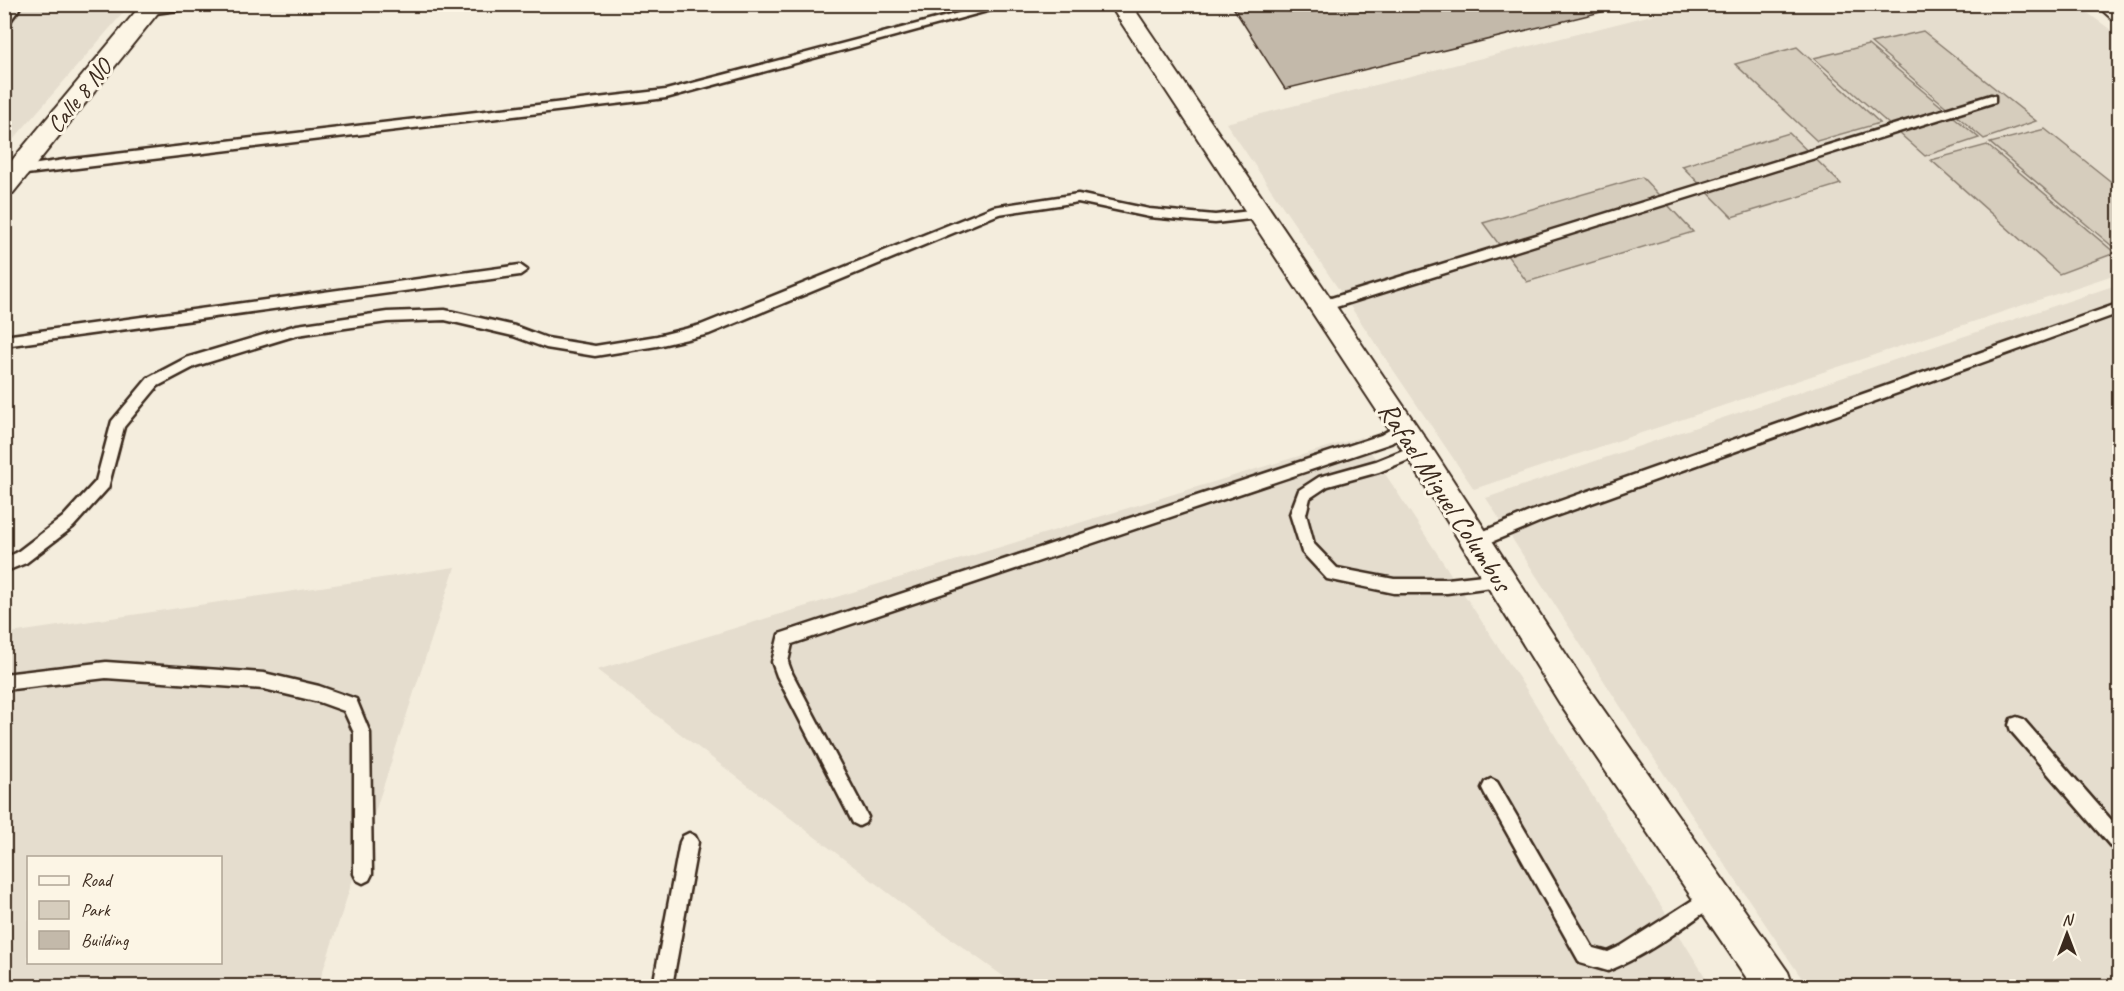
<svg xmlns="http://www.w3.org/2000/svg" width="2124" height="991" font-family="Caveat,sans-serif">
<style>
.built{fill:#e5ddce;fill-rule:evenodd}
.green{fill:#d6cdbd;stroke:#887c6e;stroke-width:1.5}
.building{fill:#c3b9aa;stroke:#3b2a1e;stroke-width:1.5}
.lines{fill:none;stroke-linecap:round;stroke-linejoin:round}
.lane-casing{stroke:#3b2a1e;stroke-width:5}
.street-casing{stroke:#3b2a1e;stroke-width:4}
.lane{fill:#fcf5e5;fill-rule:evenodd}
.street{fill:#fcf5e5;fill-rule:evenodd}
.labels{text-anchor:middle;stroke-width:6;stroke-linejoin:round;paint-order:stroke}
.far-street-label{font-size:24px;fill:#3b2a1e;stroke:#fcf5e5}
.street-label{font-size:28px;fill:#3b2a1e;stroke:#fcf5e5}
</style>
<rect width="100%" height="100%" fill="#f4eddd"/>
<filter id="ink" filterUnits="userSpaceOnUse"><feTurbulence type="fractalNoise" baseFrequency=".0167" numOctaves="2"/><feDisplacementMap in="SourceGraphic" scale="12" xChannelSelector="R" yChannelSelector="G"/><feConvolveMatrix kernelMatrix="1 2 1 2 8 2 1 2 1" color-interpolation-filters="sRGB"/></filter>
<g filter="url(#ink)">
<path class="built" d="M5,5H130L5,149Z
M1691,5H2077L2119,36V273L1474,489L1226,123Z
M2119,284V986H1807L1664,774L1486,498Z
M1361,437L1526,689L1711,986H1017L912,911L597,670Z
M455,567L318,986H5L4,634ZM28,858H220V962H28Z"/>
<path class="green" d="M1923,31L2036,121L1984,139L1871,43Z
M1868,45L1979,138L1925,156L1814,58Z
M1797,47L1880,123L1817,141L1735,64Z
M2045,129L2119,188V252L1990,143Z
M1789,133L1841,184L1732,217L1682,166Z
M1987,145L2115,253L2059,274L1931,160Z
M1642,177L1693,232L1527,282L1483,223Z"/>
<path class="building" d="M1231,4H1630V5L1285,89Z"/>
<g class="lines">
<g class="lane-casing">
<path id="lane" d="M172,4H204L199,7L149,14L144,11L149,8Z
M993,4H1013L666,98L18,175L12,171L18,167L64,160L666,90Z
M14,6L19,9L8,24L4,25V14Z
M1991,95L1995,96V102L1320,312L1313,307L1315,303Z
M1078,194L1149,209L1215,215L1259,210L1265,214L1259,218L1215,223L1149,217L1078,202L999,214L709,334L657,346L595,356L546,348L513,336L445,320L387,322L297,335L196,366L158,386L124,427L108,488L73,527L26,563L4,572V558L16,553L63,517L96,481L112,421L148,378L186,358L297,325L387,312L445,310L515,326L547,338L595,346L657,336L701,325L993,207Z
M520,265L527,270L520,275L4,346V336Z
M2120,303V313L1539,522L1477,548L1472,546L1469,541L1472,536L1529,512Z
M1403,422L1408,424L1410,428L1408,432L1391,443L792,644L788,662L792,673L868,817L865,823L859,826L853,823L777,676L772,662L779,634L1381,435Z
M1418,444L1423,446L1425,450L1423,454L1379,472L1328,486L1310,498L1306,514L1314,544L1337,568L1394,579H1447L1501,573L1507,575L1509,580L1507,585L1447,593H1394L1327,579L1302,552L1290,514L1299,490L1319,477L1376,461Z
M106,662L264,673L319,686L356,699L370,733L372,874L369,880L363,883L357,880L354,874V733L344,711L319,702L264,689L106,678L4,690V674Z
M2017,717L2023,719L2120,830V853L2114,850L2011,731L2009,725L2011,719Z
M1491,779L1497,782L1593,948L1608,952L1621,946L1713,887L1719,890L1722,896L1719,902C1683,927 1648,955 1608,971L1580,963L1485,794L1482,788L1485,782Z
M689,833L695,836L698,842L672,986H653L680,842L683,836Z"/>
</g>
<g class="street-casing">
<path id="street" d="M142,4H165L13,193L4,195V170Z
M1109,4H1131L1428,442L1586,685L1788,972L1793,986H1752L1562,707L1408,458Z
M2095,4H2120V21L2112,19Z"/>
</g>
<use href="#lane" class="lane"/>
<use href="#street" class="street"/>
</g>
</g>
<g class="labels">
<g class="far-street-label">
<text transform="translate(79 96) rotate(-51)" y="8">Calle 8 NO</text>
</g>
<g class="street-label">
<text transform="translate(1446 496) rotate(57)" y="10">Rafael Miguel Columbus</text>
</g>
</g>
<rect width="2124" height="991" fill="none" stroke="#fcf5e5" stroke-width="24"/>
<rect x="12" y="12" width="2100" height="967" fill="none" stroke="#3b2a1e" stroke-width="2" filter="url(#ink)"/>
<rect x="27" y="856" width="195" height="108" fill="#fcf5e5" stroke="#afa495" stroke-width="1.5"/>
<rect x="39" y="876" width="30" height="9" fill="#fcf5e5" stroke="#afa495" stroke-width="1.5"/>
<text x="81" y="886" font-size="18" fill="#3b2a1e">Road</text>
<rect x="39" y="901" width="30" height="18" fill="#d6cdbd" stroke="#afa495" stroke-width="1.5"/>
<text x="81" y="916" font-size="18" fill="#3b2a1e">Park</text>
<rect x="39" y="931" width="30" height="18" fill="#c3b9aa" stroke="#afa495" stroke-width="1.5"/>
<text x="81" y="946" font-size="18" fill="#3b2a1e">Building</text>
<g transform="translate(2067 934)" stroke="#fcf5e5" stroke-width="4.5" paint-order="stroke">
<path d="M0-4.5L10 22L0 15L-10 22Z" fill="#3b2a1e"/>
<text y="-9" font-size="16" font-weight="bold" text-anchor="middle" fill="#3b2a1e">N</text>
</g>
</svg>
